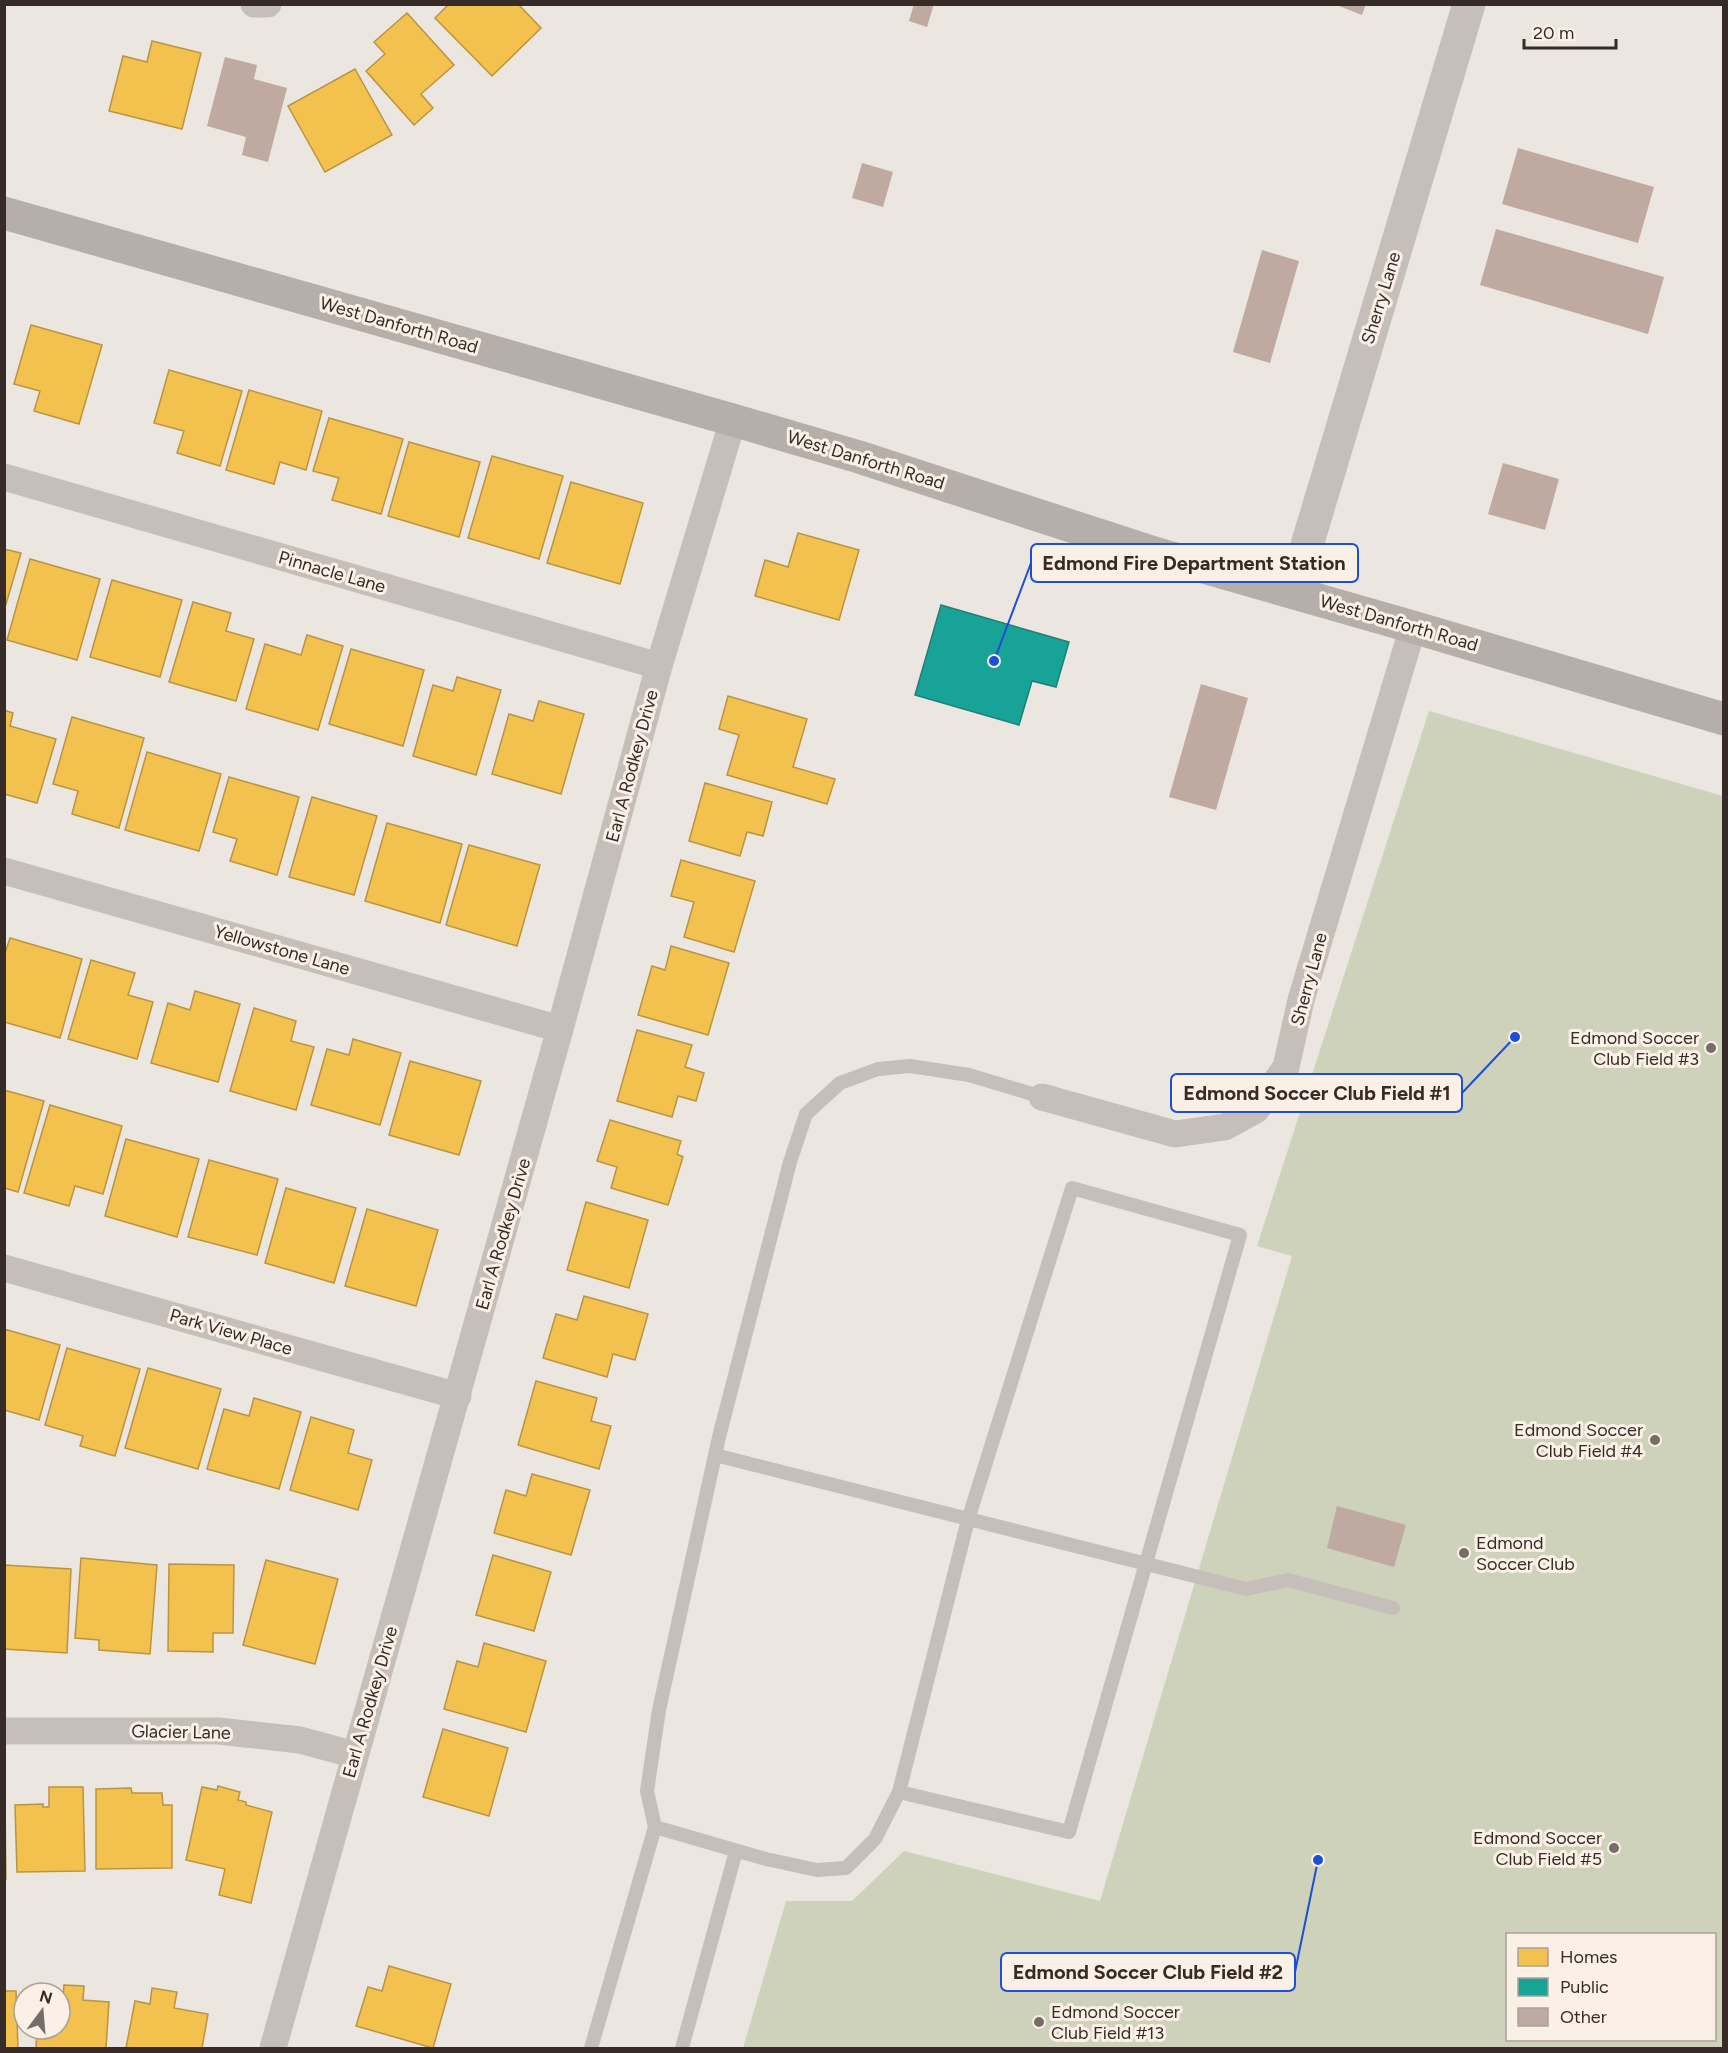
<svg xmlns="http://www.w3.org/2000/svg" width="1728" height="2053" font-family="Figtree,sans-serif">
<style>
.green{fill:#ced2ba;fill-rule:evenodd}
.homes{fill:#f2c14e;stroke:#ba9442;stroke-width:1.5}
.public{fill:#17a398;stroke:#207f76;stroke-width:1.5}
.building{fill:#c0a9a1}
.lines{fill:none;stroke-linecap:round;stroke-linejoin:round}
.service{stroke:#c5beb9;stroke-width:14}
.minor{stroke:#c5beb9;stroke-width:27}
.tertiary{stroke:#c5beb9;stroke-width:33}
.secondary{stroke:#b6aea9;stroke-width:33}
.poi-dot{fill:#766c68;stroke:#faf0e6;stroke-width:2}
.labels{text-anchor:middle;stroke-width:6;stroke-linejoin:round;paint-order:stroke}
.street-label{font-size:18px;fill:#362b27;stroke:#faf0e6}
.poi-label{font-size:18px;fill:#362b27;stroke:#faf0e6;text-anchor:end}
.leader{fill:none;stroke:#1d4ed8;stroke-width:2}
.callout-dot{fill:#1d4ed8;stroke:#faf0e6;stroke-width:2}
.callout{fill:#faf0e6;stroke:#1d4ed8;stroke-width:2}
.callout-label{font-size:20px;text-anchor:middle;font-weight:bold;fill:#362b27}
</style>
<rect width="100%" height="100%" fill="#ece6e0"/>
<path class="green" d="M1429,711L1723,796V2048H743L786,1901H852L904,1851L1100,1901L1292,1256L1257,1246ZM1508,1934H1714V2040H1508Z"/>
<path class="homes" d="M449,4H518L541,28L492,76L435,18Z
M407,13L454,65L421,94L433,108L414,125L366,71L385,54L374,42Z
M152,41L201,53L182,129L109,111L123,56L147,62Z
M355,69L392,135L325,172L288,106Z
M31,325L102,345L79,424L34,411L40,391L14,384Z
M169,370L242,391L220,466L177,453L184,431L154,423Z
M249,390L322,411L306,470L280,462L274,484L226,470Z
M329,418L403,439L381,514L332,500L339,478L313,471Z
M409,442L480,462L459,537L388,516Z
M492,456L563,476L539,559L468,538Z
M571,482L643,503L620,584L547,563Z
M798,533L859,550L839,620L755,596L765,560L788,567Z
M4,549L21,553L4,611Z
M30,559L100,579L77,660L7,640Z
M112,580L182,600L160,677L90,657Z
M193,602L231,613L226,631L254,639L236,701L169,682Z
M307,635L343,646L318,730L246,709L265,644L301,655Z
M351,649L424,670L403,746L329,724Z
M457,677L501,690L476,775L413,756L433,685L453,691Z
M728,696L807,719L793,767L835,779L827,804L727,775L739,735L719,729Z
M539,701L584,714L561,794L492,774L509,714L533,721Z
M4,710L13,713L10,726L56,739L37,803L4,794Z
M72,717L144,738L119,828L72,814L78,791L53,784Z
M147,752L221,774L199,851L125,830Z
M229,777L299,797L277,875L230,861L237,839L213,832Z
M705,783L772,802L763,836L747,832L740,856L689,841Z
M312,797L377,816L354,895L289,877Z
M387,823L462,844L440,923L365,901Z
M469,845L540,865L517,946L446,925Z
M681,860L755,881L734,952L684,937L694,902L671,896Z
M10,938L82,959L60,1038L4,1022V956Z
M671,946L729,963L708,1035L638,1015L652,966L665,970Z
M91,960L135,973L128,995L153,1002L137,1059L68,1039Z
M195,991L240,1004L218,1082L151,1063L168,1003L190,1010Z
M254,1008L296,1021L291,1041L314,1047L296,1110L230,1091Z
M637,1030L692,1045L685,1067L704,1073L696,1101L678,1096L672,1117L617,1101Z
M353,1039L401,1053L380,1125L311,1105L327,1049L349,1055Z
M410,1061L481,1081L459,1155L389,1135Z
M4,1090L44,1101L18,1192L4,1188Z
M50,1105L122,1126L103,1194L75,1186L69,1206L24,1193Z
M610,1120L681,1141L677,1154L683,1157L668,1205L611,1188L617,1167L597,1161Z
M126,1139L199,1159L177,1237L105,1216Z
M209,1160L278,1179L257,1255L188,1237Z
M286,1188L356,1208L334,1283L265,1263Z
M586,1202L648,1220L629,1288L567,1270Z
M367,1209L438,1230L416,1306L345,1286Z
M584,1296L648,1314L635,1360L613,1354L607,1377L543,1358L556,1314L577,1320Z
M4,1329L60,1345L39,1420L4,1410Z
M67,1348L140,1369L115,1456L80,1446L83,1436L45,1425Z
M148,1368L221,1389L198,1469L125,1448Z
M536,1381L597,1398L591,1421L611,1426L599,1469L518,1445Z
M254,1398L301,1412L279,1489L207,1469L224,1409L249,1416Z
M311,1417L354,1430L348,1453L372,1460L358,1510L290,1490Z
M532,1474L590,1490L571,1555L494,1533L506,1490L526,1496Z
M493,1555L551,1572L534,1631L476,1615Z
M81,1558L157,1565L150,1654L99,1650V1640L75,1638Z
M266,1560L338,1579L315,1664L243,1645Z
M169,1564L234,1565L233,1633H213V1652L168,1651Z
M4,1565L71,1569L67,1653L4,1649Z
M484,1643L546,1661L526,1732L444,1709L457,1661L478,1667Z
M443,1729L508,1748L489,1816L423,1797Z
M218,1786L240,1792L238,1800L246,1802V1805L272,1812L251,1903L219,1895L225,1869L186,1860L202,1787L217,1790Z
M49,1787H83L85,1871L17,1872L15,1805L43,1804V1807H49Z
M131,1788L132,1793H162L163,1805H172V1868L96,1869V1789Z
M5,1803L6,1879H4Z
M389,1966L451,1984L433,2048L356,2026L368,1987L382,1991Z
M64,1985L84,1986L83,2000L109,2002L106,2048H36L37,2029H60V1999H63Z
M152,1988L177,1992L174,2008L208,2014L202,2048H126L135,2001L150,2004Z
M4,1991H16L18,2048H4Z"/>
<path class="public" d="M941,605L1069,642L1056,687L1032,681L1019,725L915,695Z"/>
<path class="building" d="M914,4H934L927,27L909,21Z
M1334,4H1366L1362,15Z
M225,57L257,65L254,79L287,88L268,162L242,155L246,137L207,126Z
M1518,148L1654,187L1638,243L1502,204Z
M862,163L893,172L883,207L852,198Z
M1496,229L1664,277L1648,334L1480,285Z
M1262,250L1299,261L1270,363L1233,352Z
M1503,463L1559,479L1545,530L1488,514Z
M1201,684L1248,698L1216,810L1169,797Z
M1337,1506L1406,1525L1394,1567L1327,1548Z"/>
<g class="lines">
<path class="service" d="M1072,1188L1240,1235L1069,1832L899,1792L968,1520Z
M715,1455L1246,1589L1288,1580L1393,1608
M655,1827L766,1859L817,1870L846,1868L875,1839L899,1792
M591,2048L655,1827L647,1791L659,1710L719,1437L790,1162L806,1114L840,1083L878,1069L910,1066L969,1075L1042,1097
M682,2048L736,1851"/>
<path class="minor" d="M254,4H268
M4,477L659,666
M4,871L560,1029
M1042,1097L1175,1134L1225,1127L1256,1110L1286,1067L1301,1000L1413,627
M4,1268L458,1396
M4,1731H218L300,1740L355,1755
M273,2048L560,1029L659,666L733,420"/>
<path class="tertiary" d="M1293,592L1469,4"/>
<path class="secondary" d="M4,213L733,420L859,457L1151,552L1413,627L1724,719"/>
</g>
<g class="poi-dot">
<circle cx="1711" cy="1048" r="6"/>
<circle cx="1655" cy="1440" r="6"/>
<circle cx="1464" cy="1553" r="6"/>
<circle cx="1614" cy="1848" r="6"/>
<circle cx="1039" cy="2022" r="6"/>
</g>
<g class="labels">
<g class="street-label">
<text transform="translate(1381 298) rotate(-73)" y="6">Sherry Lane</text>
<text transform="translate(399 325) rotate(16)" y="6">West Danforth Road</text>
<text transform="translate(866 460) rotate(17)" y="6">West Danforth Road</text>
<text transform="translate(332 572) rotate(16)" y="6">Pinnacle Lane</text>
<text transform="translate(1399 623) rotate(16)" y="6">West Danforth Road</text>
<text transform="translate(632 766) rotate(-75)" y="6">Earl A Rodkey Drive</text>
<text transform="translate(282 950) rotate(16)" y="6">Yellowstone Lane</text>
<text transform="translate(1309 979) rotate(-75)" y="6">Sherry Lane</text>
<text transform="translate(503 1234) rotate(-74)" y="6">Earl A Rodkey Drive</text>
<text transform="translate(231 1332) rotate(16)" y="6">Park View Place</text>
<text transform="translate(370 1702) rotate(-74)" y="6">Earl A Rodkey Drive</text>
<text transform="translate(181 1732) rotate(1)" y="6">Glacier Lane</text>
</g>
<g class="poi-label">
<text x="1699" y="1044">Edmond Soccer<tspan x="1699" dy="21">Club Field #3</tspan></text>
<text x="1643" y="1436">Edmond Soccer<tspan x="1643" dy="21">Club Field #4</tspan></text>
<text x="1476" y="1549" text-anchor="start">Edmond<tspan x="1476" dy="21">Soccer Club</tspan></text>
<text x="1602" y="1844">Edmond Soccer<tspan x="1602" dy="21">Club Field #5</tspan></text>
<text x="1051" y="2018" text-anchor="start">Edmond Soccer<tspan x="1051" dy="21">Club Field #13</tspan></text>
</g>
</g>
<path class="leader" d="M994 661L1031 563M1515 1037L1462 1093M1318 1860L1295 1972"/>
<g class="callout-dot">
<circle cx="994" cy="661" r="6"/>
<circle cx="1515" cy="1037" r="6"/>
<circle cx="1318" cy="1860" r="6"/>
</g>
<g class="callout">
<rect x="1031" y="544" width="327" height="38" rx="6"/>
<rect x="1171" y="1074" width="291" height="38" rx="6"/>
<rect x="1001" y="1953" width="294" height="38" rx="6"/>
</g>
<g class="callout-label">
<text x="1194" y="570">Edmond Fire Department Station</text>
<text x="1317" y="1100">Edmond Soccer Club Field #1</text>
<text x="1148" y="1979">Edmond Soccer Club Field #2</text>
</g>
<rect width="1728" height="2053" fill="none" stroke="#362b27" stroke-width="12"/>
<rect x="1506" y="1933" width="210" height="108" fill="#faf0e6" stroke="#aca19a" stroke-width="1.5"/>
<rect x="1518" y="1948" width="30" height="18" fill="#f2c14e" stroke="#aca19a" stroke-width="1.5"/>
<text x="1560" y="1963" font-size="18" fill="#362b27">Homes</text>
<rect x="1518" y="1978" width="30" height="18" fill="#17a398" stroke="#aca19a" stroke-width="1.5"/>
<text x="1560" y="1993" font-size="18" fill="#362b27">Public</text>
<rect x="1518" y="2008" width="30" height="18" fill="#c0a9a1" stroke="#aca19a" stroke-width="1.5"/>
<text x="1560" y="2023" font-size="18" fill="#362b27">Other</text>
<g transform="translate(42 2011) rotate(16)"><circle r="28" fill="#faf0e6" stroke="#aca19a" stroke-width="1.5"/>
<path d="M0-4.5L10 22L0 15L-10 22Z" fill="#766c68"/>
<text y="-9" font-size="16" font-weight="bold" text-anchor="middle" fill="#362b27">N</text>
</g>
<path d="M1524 39v9h92v-9" fill="none" stroke="#362b27" stroke-width="3"/>
<text x="1533" y="39" font-size="18" fill="#362b27" stroke="#faf0e6" stroke-width="4.5" paint-order="stroke">20 m</text>
</svg>
